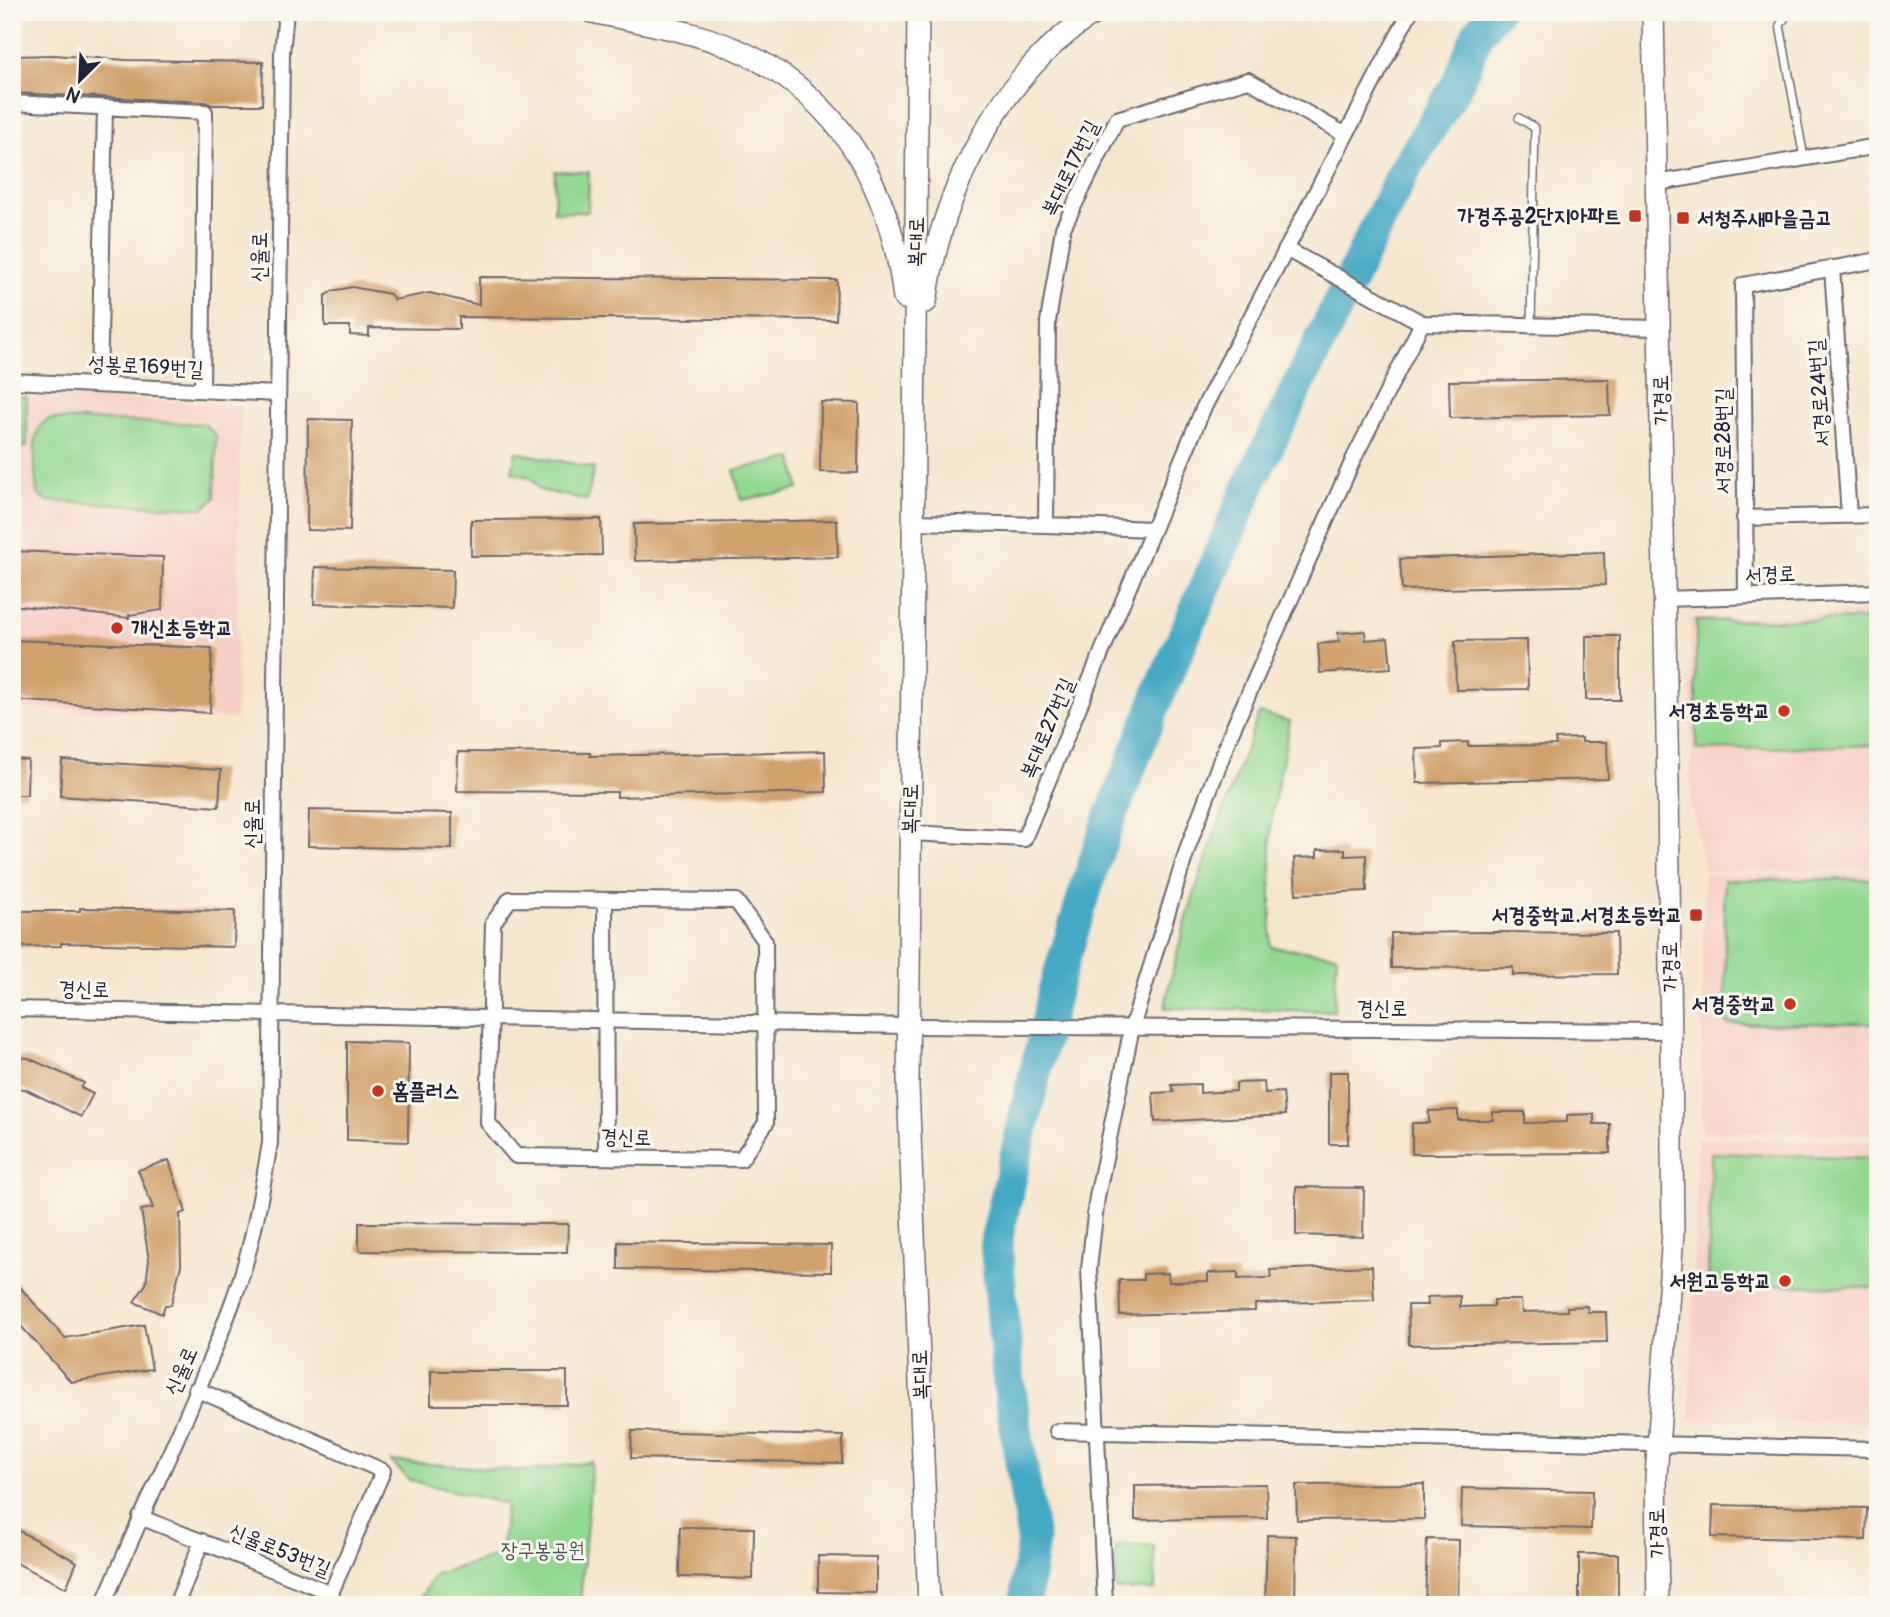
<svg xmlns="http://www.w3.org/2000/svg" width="1890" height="1617" font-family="Pangolin,'Poor Story',sans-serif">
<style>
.built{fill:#f7d1c7}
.green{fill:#91d891;stroke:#5a7d66;stroke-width:2}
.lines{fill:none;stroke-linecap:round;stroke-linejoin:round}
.river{stroke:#45a9c5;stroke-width:33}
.building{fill:#d1a26d}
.lane-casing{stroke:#6c676e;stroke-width:10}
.street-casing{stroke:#6c676e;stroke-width:18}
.secondary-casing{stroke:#6c676e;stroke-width:24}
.lane{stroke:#fff;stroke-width:7}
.street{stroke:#fff;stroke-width:14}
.secondary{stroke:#fff;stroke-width:21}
.poi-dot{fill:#c8321e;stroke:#fbf7ec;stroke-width:2.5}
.labels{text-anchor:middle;stroke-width:6;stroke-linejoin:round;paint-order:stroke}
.street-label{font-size:21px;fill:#22223b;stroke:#fbf7ec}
.poi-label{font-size:21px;font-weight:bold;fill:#22223b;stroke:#fbf7ec;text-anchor:end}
.park-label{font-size:21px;fill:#435955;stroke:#fbf7ec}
</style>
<rect width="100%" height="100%" fill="#fbf7ec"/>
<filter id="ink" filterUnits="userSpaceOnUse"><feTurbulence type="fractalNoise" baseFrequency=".0143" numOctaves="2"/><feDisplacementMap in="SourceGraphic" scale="14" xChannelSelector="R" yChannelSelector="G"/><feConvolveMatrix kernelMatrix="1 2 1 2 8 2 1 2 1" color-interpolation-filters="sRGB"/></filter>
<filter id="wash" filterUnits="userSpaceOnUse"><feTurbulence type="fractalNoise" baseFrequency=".00686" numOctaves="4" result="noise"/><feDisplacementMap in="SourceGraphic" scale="28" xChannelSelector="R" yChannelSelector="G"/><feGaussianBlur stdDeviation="1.57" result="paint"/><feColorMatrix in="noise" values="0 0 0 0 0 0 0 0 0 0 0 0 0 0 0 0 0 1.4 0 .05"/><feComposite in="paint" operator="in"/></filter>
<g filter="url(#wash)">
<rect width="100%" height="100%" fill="#f6e6ce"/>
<path class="built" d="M12,394L241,405L236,719L12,707Z
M1878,611V869L1705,872L1691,803L1690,619Z
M1878,872V1134L1701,1132L1704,875Z
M1697,1139L1878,1142V1423L1690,1420Z"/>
<path class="green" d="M555,171L589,172L588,212H554Z
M12,397H27V447H12Z
M51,419L205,424L216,436L215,498L203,508L46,501L37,494C36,474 27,424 51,419Z
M516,452L594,468L587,500L540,490L531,478L512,472Z
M793,458L799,489L741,500L734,470Z
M1878,619V745L1696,750V621Z
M1259,713L1290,721L1271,819V947L1337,955L1334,1011L1165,1008C1183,908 1225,809 1259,713Z
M1878,879V1023L1726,1024L1724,880Z
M1711,1153L1878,1158V1288L1708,1283Z
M391,1461L526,1471L592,1462L580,1605H416L435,1574L501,1555L506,1504L409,1480Z
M1116,1546H1154L1155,1590H1116Z"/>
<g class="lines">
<path class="river" d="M1025,1605L1033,1539L1009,1384L996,1241L1055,988L1098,850L1158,696L1252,479L1404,171L1457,85L1478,33L1495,12"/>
</g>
<g id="blocks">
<path class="building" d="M53,55L126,60L263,62L262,105H212L205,102L12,93V56Z
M479,277L837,280L836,320L459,317V329L369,328V336L350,335V326H325V296L332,291L352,287L390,294L394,300L430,293L479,305Z
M1609,379L1610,415L1450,418L1449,381Z
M821,402L859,403L858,473L820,472Z
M308,419L352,420L350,531L307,530Z
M601,519L602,555L471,556V520Z
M837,520L838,557L635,561L634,524Z
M12,551L163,557L162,610L129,615V618L12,605Z
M1604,552L1605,585L1402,590L1400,559Z
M315,567L453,570L452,608L314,604Z
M1365,631L1366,640L1388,638L1391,668L1320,673L1318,644L1339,642L1338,633Z
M1586,636H1620V700H1586Z
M12,640L212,648L210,713L12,700Z
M1527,640L1528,689L1456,690L1455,641Z
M1582,738V742H1607L1608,779L1417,783L1416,749L1442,748V743L1468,742V746L1556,745L1555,739Z
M825,751L826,792L617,797V792L457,791L458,752L590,753V756Z
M12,759L28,760L27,795H12Z
M62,760L221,770L219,807L60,796Z
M309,810L452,813V849L308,846Z
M1345,849V856L1366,855L1367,891L1296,894L1294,858L1317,857V850Z
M80,908L235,911L234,947L61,943V946L12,947V911H80Z
M1491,932L1616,933L1617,974L1513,975V967L1391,968V933Z
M347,1041L409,1043L408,1142L347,1140Z
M12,1057L28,1058L84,1083L81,1088L93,1094L81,1117L25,1089L12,1088Z
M1329,1072H1348V1144H1329Z
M1264,1082L1265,1093L1283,1092L1285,1115L1155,1122L1153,1093L1174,1092L1171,1085L1200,1084V1093L1236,1091V1083Z
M1458,1110V1120H1493V1112H1525V1123L1567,1122V1115L1594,1114V1124H1610V1153L1412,1154V1123H1429V1111Z
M169,1160L186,1212L180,1214L181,1265L171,1305H165L162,1314L134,1302L146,1284L149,1260L141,1210L153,1208L138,1170Z
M1296,1187L1364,1188L1363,1237L1296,1235Z
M359,1223L568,1224L567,1252L359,1251Z
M618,1242L831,1245V1272L618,1269Z
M1372,1266L1374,1300L1255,1304V1311L1120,1315L1119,1280H1143V1274L1168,1273L1169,1282L1208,1281V1273L1238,1272V1279L1271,1278L1270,1270Z
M12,1278L65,1338L144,1325L152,1369L71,1382L12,1316Z
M1460,1296V1307L1494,1306V1300H1521L1522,1312L1567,1311V1307L1587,1306L1588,1312H1606L1607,1342L1409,1345L1408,1305H1428L1427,1297Z
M431,1371H567V1405H431Z
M632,1431L843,1436L842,1463L631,1458Z
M1266,1484L1267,1518L1135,1520V1486Z
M1424,1484V1519L1297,1520L1296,1485Z
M1462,1488L1592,1491L1591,1529L1461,1526Z
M1713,1505L1867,1508L1866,1540L1712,1537Z
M12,1527L77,1562L66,1588L12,1561Z
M680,1527L754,1528L753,1579L679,1577Z
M1267,1535L1296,1536L1295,1605H1265Z
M1427,1539L1459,1540L1458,1605H1425Z
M1579,1554H1618V1605H1579Z
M818,1556L876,1557V1593L818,1592Z"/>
</g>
</g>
<g filter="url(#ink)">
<use href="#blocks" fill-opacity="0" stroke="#6c676e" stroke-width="2"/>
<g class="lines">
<g class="lane-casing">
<path id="lane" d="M1789,12L1780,25L1804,158
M1519,118L1535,128L1531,325"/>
</g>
<g class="street-casing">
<path id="street" d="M12,103L205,112L202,390
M1657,183L1878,146
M1286,249L1422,323L1659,328
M1832,268L1849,516
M12,381L278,394
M99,385L105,108
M1744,518L1878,515
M913,522L1046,525
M1153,529L1046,525L1048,322L1063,228L1117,119L1248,80L1346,135
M1746,596L1743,285L1878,260
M1664,599L1878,592
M910,833L1024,839L1203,409L1410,12
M510,899L736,901L765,941L766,1123L741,1159L516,1156L488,1123L493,923Z
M605,900L606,1157
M12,1009L908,1026L1671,1031
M196,1389L383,1471L331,1593
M1057,1431L1878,1449
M140,1517L331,1593L335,1605
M103,1605C148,1498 201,1393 239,1284C254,1238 262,1190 270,1143L282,53L286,12
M176,1605L202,1541
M1105,1605L1089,1269L1097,1197L1132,1027L1188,847L1231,733L1354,458L1422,323"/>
</g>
<g class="secondary-casing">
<path id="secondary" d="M592,12C647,24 706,32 756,59C849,110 892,196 904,298
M918,12L908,1086L929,1605
M1653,12L1668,786L1673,1233L1656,1477L1658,1605
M926,302C941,192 1000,72 1096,12"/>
</g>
<use href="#lane" class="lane"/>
<use href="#street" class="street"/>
<use href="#secondary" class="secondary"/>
</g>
</g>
<g class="poi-dot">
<rect x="1628" y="209" width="14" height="14" rx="3.5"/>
<rect x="1676" y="211" width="14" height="14" rx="3.5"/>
<circle cx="117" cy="628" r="7"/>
<circle cx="1784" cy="711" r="7"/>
<rect x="1689" y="908" width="14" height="14" rx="3.5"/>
<circle cx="1790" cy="1004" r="7"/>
<circle cx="378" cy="1091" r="7"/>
<circle cx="1785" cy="1281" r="7"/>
</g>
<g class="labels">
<g class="street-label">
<text transform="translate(1070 168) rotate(-64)" y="7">복대로17번길</text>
<text transform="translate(916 242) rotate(-89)" y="7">복대로</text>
<text transform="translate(259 257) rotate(-89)" y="7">신율로</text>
<text transform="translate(146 366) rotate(3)" y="7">성봉로169번길</text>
<text transform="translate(1819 393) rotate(-94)" y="7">서경로24번길</text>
<text transform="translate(1661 400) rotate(-91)" y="7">가경로</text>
<text transform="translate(1723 441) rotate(-90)" y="7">서경로28번길</text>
<text transform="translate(1770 574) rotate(-2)" y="7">서경로</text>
<text transform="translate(1047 728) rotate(-67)" y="7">복대로27번길</text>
<text transform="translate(910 809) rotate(-89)" y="7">복대로</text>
<text transform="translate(252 824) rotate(-90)" y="7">신율로</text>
<text transform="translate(1670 967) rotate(-91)" y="7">가경로</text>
<text transform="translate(84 989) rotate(1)" y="7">경신로</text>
<text x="1382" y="1015">경신로</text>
<text transform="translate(626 1137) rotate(1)" y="7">경신로</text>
<text transform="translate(181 1371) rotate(-66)" y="7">신율로</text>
<text transform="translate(920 1375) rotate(-92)" y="7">복대로</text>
<text transform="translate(1657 1533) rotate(-91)" y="7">가경로</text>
<text transform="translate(280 1550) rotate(22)" y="7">신율로53번길</text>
</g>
<g class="poi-label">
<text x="1621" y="223">가경주공2단지아파트</text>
<text x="1697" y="225" text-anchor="start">서청주새마을금고</text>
<text x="131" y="635" text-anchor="start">개신초등학교</text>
<text x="1770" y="718">서경초등학교</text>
<text x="1682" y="922">서경중학교.서경초등학교</text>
<text x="1776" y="1011">서경중학교</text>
<text x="392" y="1098" text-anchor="start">홈플러스</text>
<text x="1771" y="1288">서원고등학교</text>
</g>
<g class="park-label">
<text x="543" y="1557">장구봉공원</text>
</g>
</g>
<rect width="1890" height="1617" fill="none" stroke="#fbf7ec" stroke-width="42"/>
<g transform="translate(80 80) rotate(204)" stroke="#fbf7ec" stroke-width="5" paint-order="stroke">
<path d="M0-5L12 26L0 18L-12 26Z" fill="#22223b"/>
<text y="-10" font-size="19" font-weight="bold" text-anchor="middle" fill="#22223b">N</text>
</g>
</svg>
